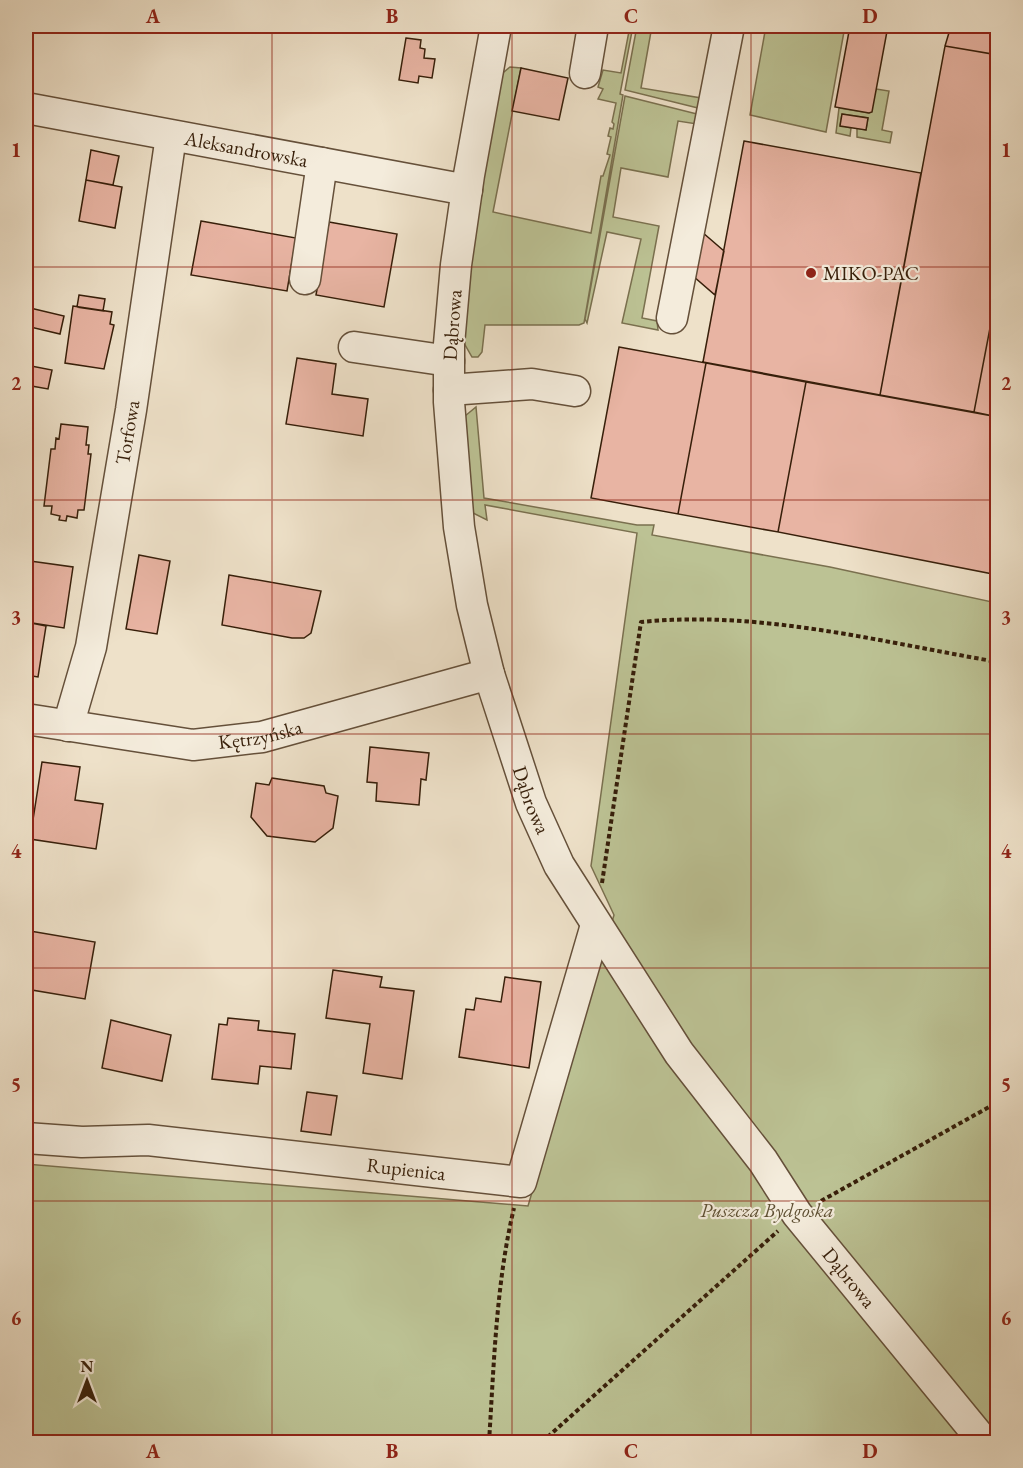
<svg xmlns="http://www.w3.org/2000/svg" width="1023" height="1468" font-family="'EB Garamond',serif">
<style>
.green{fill:#bcc294;stroke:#7a704f;stroke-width:1.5}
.building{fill:#e8b4a3;stroke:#371f0a;stroke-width:1.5}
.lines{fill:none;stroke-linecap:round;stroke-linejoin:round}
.minor-casing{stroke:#65503a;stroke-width:33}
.path{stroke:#371f0a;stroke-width:4;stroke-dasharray:4.5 3;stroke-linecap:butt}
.minor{stroke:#f4ecdc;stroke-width:30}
.grid{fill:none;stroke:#8f2418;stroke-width:1.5;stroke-opacity:0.55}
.poi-dot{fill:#8f2418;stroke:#f4ecdc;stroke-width:2}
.labels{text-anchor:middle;stroke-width:4.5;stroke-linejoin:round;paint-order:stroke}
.street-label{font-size:20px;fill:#371f0a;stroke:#f4ecdc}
.poi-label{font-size:20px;fill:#371f0a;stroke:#f4ecdc;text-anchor:start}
.park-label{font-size:20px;font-style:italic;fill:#5f5033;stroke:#f4ecdc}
.neatline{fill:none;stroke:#8f2418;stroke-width:2}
.grid-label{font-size:20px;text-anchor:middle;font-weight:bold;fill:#8f2418}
</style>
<rect width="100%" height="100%" fill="#eee1c9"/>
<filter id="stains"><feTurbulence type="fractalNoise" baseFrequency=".00333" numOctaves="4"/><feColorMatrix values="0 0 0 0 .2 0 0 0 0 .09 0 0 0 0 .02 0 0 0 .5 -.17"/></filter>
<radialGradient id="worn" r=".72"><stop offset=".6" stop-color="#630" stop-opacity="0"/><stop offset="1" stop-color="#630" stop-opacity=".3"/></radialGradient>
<path class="green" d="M630,26H633L620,94L623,95L584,323L579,325H485L482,352L478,357H472L464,343L466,266L499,76L510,67L521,68L493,212L591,233L601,176H603L610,155L607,154L611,137L608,136L610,128L613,129L614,124L612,122L616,103L598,99L603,89L598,87L603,70L621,73Z
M637,26H652L641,88L701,98L702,109L625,90Z
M766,26H845L826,132L750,115Z
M876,89L889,91L882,130L892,132L890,143L857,137V128L866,130L868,118L842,114L840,125L851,128L850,136L836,133L839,108L869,113Z
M625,96L701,115L697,124L678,121L668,177L621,168L613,217L659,226L642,318L657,321L658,330L622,323L641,239L607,232L587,323L585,319Z
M476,407L484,498L637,525H654L652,535L830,567L997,603V1442H26V1164L528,1206L614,915L591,866L637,533L485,505L487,520L471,512L465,416Z"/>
<path class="building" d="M850,26H888L872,112L869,113L835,107Z
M951,26H998V55L945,46Z
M406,38L421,40L420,48L425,49L424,58L435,59L432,78L419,76L418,83L399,80Z
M945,46L998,55V286L974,412L880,395Z
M521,68L568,78L559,120L512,111Z
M842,114L868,118L866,130L840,126Z
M744,141L921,173L880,395L703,362Z
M91,150L119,156L113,185L86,180Z
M86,180L122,187L115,228L79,221Z
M201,221L296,238L287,291L191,275Z
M329,222L397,234L384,307L316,295Z
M702,232L724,251L715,295L693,276Z
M998,286V417L974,412Z
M79,295L105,299L103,311L77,307Z
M73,306L112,312L110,324L114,325L104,369L65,363Z
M26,307L64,316L60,334L26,326Z
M619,347L706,363L678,514L591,498Z
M297,358L336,364L332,394L368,399L363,436L286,424Z
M706,363L806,382L778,532L678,514Z
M26,365L52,370L48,389L26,385Z
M806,382L998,417V575L778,532Z
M61,424L88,427L86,445H89L88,454H91L84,510H78L77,518L67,516L66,521L59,520L60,516L51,514L52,506H44L51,449H55L56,438L59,439Z
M139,555L170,561L157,634L126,629Z
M30,561L73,567L64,628L26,622V588Z
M229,575L321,591L311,633L304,638H292L222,625Z
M26,622L46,626L38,677L26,675Z
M370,747L429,753L426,780L421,779L419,805L376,801L377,783L367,782Z
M42,762L80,767L75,800L103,804L96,849L30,839Z
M272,778L324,786L326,793L338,796L333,828L315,842L267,836L251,817L256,783L269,785Z
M30,931L95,942L85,999L26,989V958Z
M333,970L382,977L380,987L414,991L402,1079L363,1073L370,1024L326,1018Z
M505,977L541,982L529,1068L459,1057L466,1009L474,1010L476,998L501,1002Z
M228,1018L259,1021L258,1030L295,1034L291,1069L260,1066L258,1084L212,1079L219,1024L227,1025Z
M111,1020L171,1035L162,1081L102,1068Z
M307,1092L337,1096L331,1135L301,1131Z"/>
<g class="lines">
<g class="minor-casing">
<g id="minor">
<path id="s1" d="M496,26L469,175L456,265L449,344V402L459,527L472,605L489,674L531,803L559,865L679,1053L763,1161L797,1214L984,1442"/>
<path d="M585,73L593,26"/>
<path id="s2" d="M26,108L467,190"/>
<path d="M305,279L322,163"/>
<path d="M672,318L729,26"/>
<path d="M354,347L449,361"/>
<path d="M449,390L532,384L575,391"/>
<path id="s3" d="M26,719L193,745L262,737L489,674"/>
<path id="s4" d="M68,726L91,647L131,410L171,136"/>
<path id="s5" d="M26,1138L82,1142L148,1140L521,1182L596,925"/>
</g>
</g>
<path class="path" d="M602,883L641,622C760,610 881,642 998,662
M821,1201L998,1102
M489,1442C494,1365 496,1283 514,1208
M542,1442L778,1231"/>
<use href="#minor" class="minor"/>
</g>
<path class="grid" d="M272,26V1442M512,26V1442M751,26V1442M26,267H998M26,500H998M26,734H998M26,968H998M26,1201H998"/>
<circle class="poi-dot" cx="811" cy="273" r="6"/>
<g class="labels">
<g class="street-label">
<text dy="7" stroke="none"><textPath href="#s2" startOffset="224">Aleksandrowska</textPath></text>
<text transform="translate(452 325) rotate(-86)" y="7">Dąbrowa</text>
<text dy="7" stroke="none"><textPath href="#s4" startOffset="300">Torfowa</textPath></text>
<text dy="7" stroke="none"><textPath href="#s3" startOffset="237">Kętrzyńska</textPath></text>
<text dy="7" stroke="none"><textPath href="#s1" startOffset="788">Dąbrowa</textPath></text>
<text dy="7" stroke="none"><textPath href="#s5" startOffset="382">Rupienica</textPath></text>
<text dy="7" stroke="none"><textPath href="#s1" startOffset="1364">Dąbrowa</textPath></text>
</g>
<g class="poi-label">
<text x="823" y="280">MIKO-PAC</text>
</g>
<g class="park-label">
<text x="767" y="1217">Puszcza Bydgoska</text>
</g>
</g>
<rect width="1023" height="1468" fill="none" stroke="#eee1c9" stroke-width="66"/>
<g transform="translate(87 1381)" stroke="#f4ecdc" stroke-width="4.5" paint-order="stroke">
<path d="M0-4.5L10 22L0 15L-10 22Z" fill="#371f0a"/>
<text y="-9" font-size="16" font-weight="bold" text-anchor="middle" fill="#371f0a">N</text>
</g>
<rect x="33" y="33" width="957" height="1402" class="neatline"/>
<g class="grid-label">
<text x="153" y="23">A</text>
<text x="392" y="23">B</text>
<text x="631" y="23">C</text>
<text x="870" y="23">D</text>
<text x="16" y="157">1</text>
<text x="1006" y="157">1</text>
<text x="16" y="390">2</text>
<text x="1006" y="390">2</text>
<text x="16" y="624">3</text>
<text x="1006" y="624">3</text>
<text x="16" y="858">4</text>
<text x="1006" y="858">4</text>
<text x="16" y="1091">5</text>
<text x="1006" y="1091">5</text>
<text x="16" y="1325">6</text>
<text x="1006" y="1325">6</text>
<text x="153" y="1458">A</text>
<text x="392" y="1458">B</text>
<text x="631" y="1458">C</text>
<text x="870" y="1458">D</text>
</g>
<rect width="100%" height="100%" filter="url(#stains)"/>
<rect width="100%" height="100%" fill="url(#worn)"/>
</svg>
